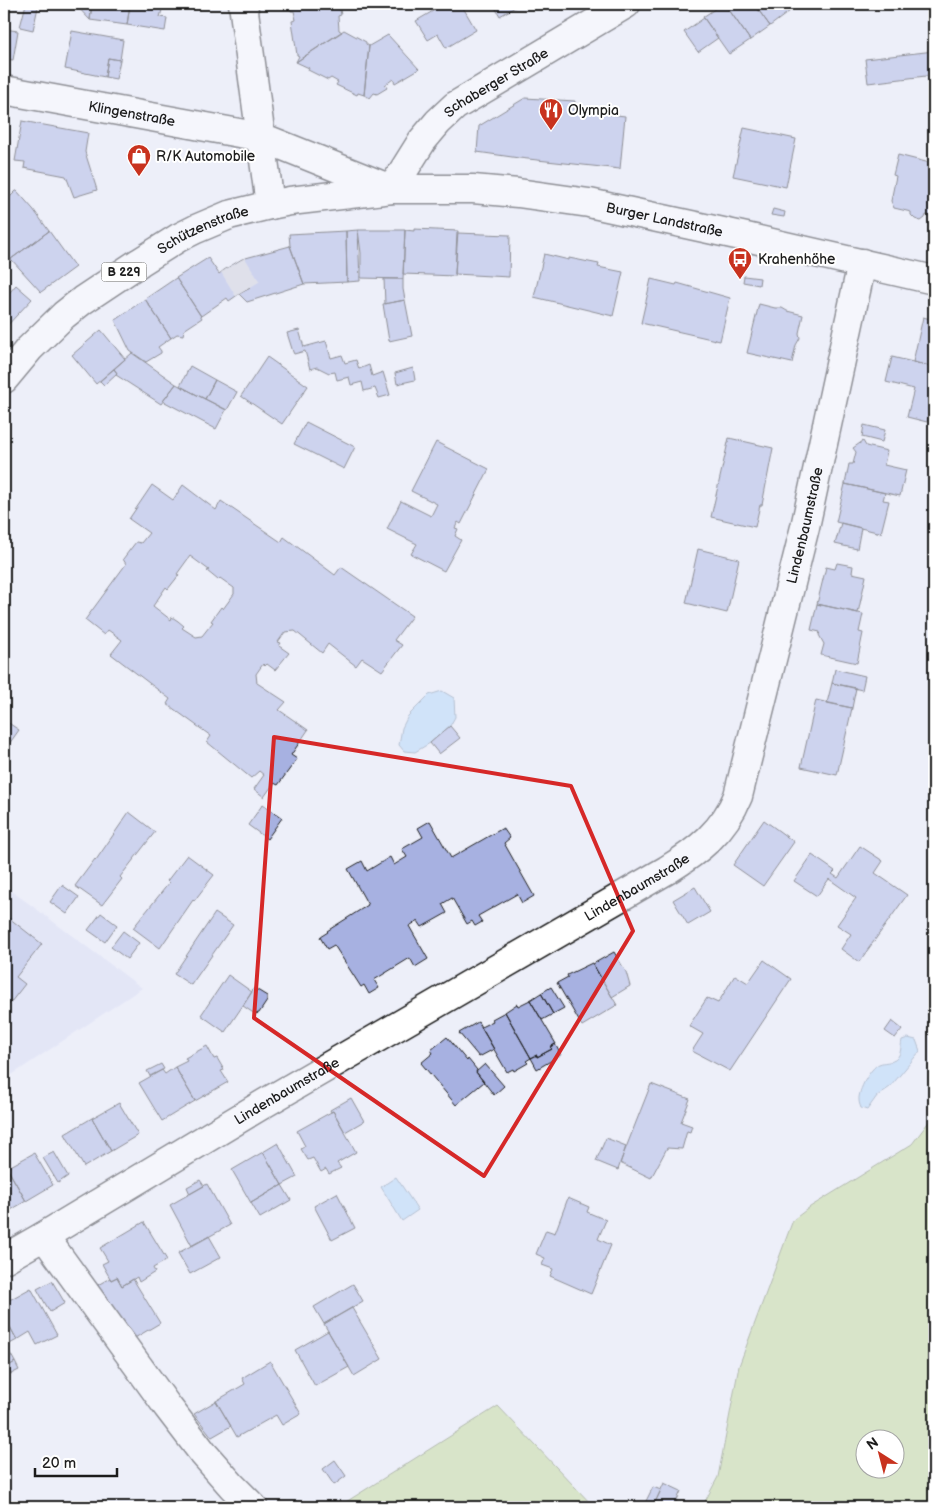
<svg xmlns="http://www.w3.org/2000/svg" width="938" height="1511" font-family="'Balsamiq Sans',sans-serif">
<style>
.built{fill:#d8dcf2}
.green{fill:#bfd88f;stroke:#6e7a56;fill-rule:evenodd}
.water{fill:#aed4f8;stroke:#748aa0}
.building{fill:#a7b1e1;stroke:#1c1c1c;fill-rule:evenodd}
.lines{fill:none;stroke-linecap:round;stroke-linejoin:round}
.minor-tunnel{stroke:#cecfd8;stroke-width:28;stroke-dasharray:28 14;stroke-linecap:butt}
.minor-casing{stroke:#1c1c1c;stroke-width:31}
.major-casing{stroke:#1c1c1c;stroke-width:31}
.minor{stroke:#fff;stroke-width:28}
.major{stroke:#fff;stroke-width:28}
.marked{fill:none;stroke:#d62828;stroke-width:4;stroke-linejoin:round}
.labels{text-anchor:middle;stroke-width:4;stroke-linejoin:round;paint-order:stroke}
.shield{fill:#fff;stroke:#606060;stroke-width:1}
.shield-label{font-size:12px;font-weight:bold;fill:#1c1c1c}
.street-label{font-size:14px;fill:#1c1c1c;stroke:#fff}
.poi-label{font-size:14px;fill:#1c1c1c;stroke:#fff;text-anchor:start}
</style>
<rect width="100%" height="100%" fill="#edeff9"/>
<filter id="ink" filterUnits="userSpaceOnUse"><feTurbulence type="fractalNoise" baseFrequency=".02" numOctaves="2"/><feDisplacementMap in="SourceGraphic" scale="10" xChannelSelector="R" yChannelSelector="G"/><feConvolveMatrix kernelMatrix="1 2 1 2 8 2 1 2 1" color-interpolation-filters="sRGB"/></filter>
<g filter="url(#ink)">
<path class="built" d="M4,886L31,905L142,988L4,1080Z"/>
<path class="green" d="M934,1115V1507H702L718,1477L739,1366L793,1220L810,1207L912,1144ZM866,1438H896V1468H866Z
M498,1406L594,1507H338Z"/>
<path class="water" d="M442,691L454,698L455,717L450,726L430,743L415,752L404,751L399,745L402,728L408,716L429,695Z
M908,1038L916,1040L920,1051L890,1087L877,1096L867,1110L861,1108C860,1105 859,1103 859,1100C858,1091 870,1068 879,1064C886,1061 895,1064 899,1055C901,1052 901,1044 902,1040Z
M396,1177L418,1210L402,1221L381,1187Z"/>
<path class="building" d="M26,4L38,7L33,30L20,27Z
M75,4H92L90,20Z
M92,4H130L127,25L90,20Z
M290,4H339L341,15L338,16L339,30L342,32L296,62L299,56L297,55L292,21L296,20L294,11H291Z
M445,4H461L476,30L446,48L438,34L428,40L416,21Z
M493,4H520L500,16Z
M722,4H725L750,40L729,54L703,17Z
M725,4H754L770,26L750,40Z
M754,4H785L790,11L770,26Z
M130,5L162,10L160,17L167,18L165,31L127,25Z
M704,18L718,38L698,52L684,32Z
M4,29L18,31L13,60L4,59Z
M344,30L366,42V44L369,46L364,95L358,93L357,95L336,85L338,82L331,78L328,80L308,70L309,68L296,62Z
M72,31L123,40L120,60L108,58L105,77L65,69Z
M388,35L419,69L395,83L393,79L385,85L387,88L377,94L374,93L370,98L364,95L369,46Z
M934,51V75L868,83L865,59Z
M108,58L120,60L116,79L105,77Z
M525,98L575,101L574,110L625,116L620,169L519,158L477,152L479,126Z
M22,121L88,133L85,152L97,190L74,197L66,176L24,168L25,162L15,161Z
M744,128L796,139L786,187L733,176Z
M898,155L934,164V217L926,215L925,218L921,221L915,219L911,215V212L894,208L891,201L896,176L893,175Z
M16,191H17L33,209L49,231L11,259L12,260L4,268V203Z
M773,209L785,212L784,217L771,215Z
M414,229L458,231L455,274L456,276L403,274L405,230L414,231Z
M358,230H405L403,279L361,278V253Z
M358,230L360,281L347,282L346,231Z
M49,231L75,267L41,292L11,259Z
M346,231L347,282L304,284L290,246L289,234Z
M457,233L510,235L509,277L455,274Z
M290,246L304,284L247,302L239,294L250,288L242,259Z
M544,254L569,260V258L599,264L598,267L623,272L613,316L534,297Z
M208,258L219,274L224,270L239,294L229,301L227,298L201,316L176,278Z
M242,259L250,288L239,294L224,270Z
M744,276L760,278L759,285L743,282Z
M176,278L202,318L184,330L183,335L177,334L171,338L145,299Z
M384,279H403V289L405,300L385,304Z
M651,279L676,285L677,283L730,298L720,341L641,323Z
M16,285L32,299L4,329V299Z
M145,299L171,338L158,347L161,351V353L146,362L130,351L115,320Z
M405,300L412,336L389,341L383,304Z
M759,304L775,308H782L787,311L803,315L799,333L800,338L796,345L792,363L747,353Z
M923,317L934,320V367L913,362Z
M101,330L125,359L96,384L72,355Z
M299,330L304,347L326,341L331,358L342,355L345,363L356,360L359,369L369,365L372,376L383,372L390,395L379,398L375,388L364,391L362,382L351,385L349,377L337,380L335,372L329,373L317,367L310,369L305,351L294,354L293,352L287,333Z
M132,353L176,384L161,404L116,375L117,373L114,369Z
M267,357L308,386L282,424L241,396Z
M892,357L934,367V392L927,422L907,417L914,389L886,382Z
M190,366L215,380L205,399L180,386Z
M413,368L415,380L397,384L395,373Z
M114,369L117,373L104,385L100,381Z
M215,380L237,392L227,410L205,399Z
M176,384L226,410L216,429L163,401Z
M306,422L355,447L344,469L294,444Z
M864,425L885,430L882,442L862,437Z
M729,438L773,448L762,505H760L755,527L711,517Z
M863,441L866,446L887,451L884,465L906,470L900,496L845,484L849,464H853L856,452L853,448Z
M436,442L489,469L461,524L458,522L455,528L458,529L455,536L461,540L444,571L411,554L417,544L387,529L401,501L431,516L437,504L411,491Z
M845,484L885,493L883,500L889,501L881,533L836,522Z
M152,485L173,500L183,485L216,510L221,501L281,542L284,537L335,575L341,567L412,616L394,640L402,645L382,671L362,658L356,666L328,644L322,653L295,631L285,632L278,642L281,643L279,646L289,653L275,670L267,664L265,666L263,664L256,674L257,683L286,702L279,710L308,730L291,755L297,759L278,785L274,783L264,797L254,789L264,775L259,771L251,778L207,742L211,736L167,704L170,699L111,654L122,640L108,630L104,635L85,620L126,564L123,559L129,551L136,542L141,543L149,533L129,519ZM190,556L209,570L207,571L218,580L220,578L234,588V594L223,609L221,607L211,621L213,622L202,636L196,637L182,628L184,626L178,621L172,617L171,620L153,606L166,587L168,589L179,575L177,574Z
M841,523L861,528L857,549L835,544Z
M698,549L739,559L727,613L686,603Z
M837,563L853,566L852,573L866,576L858,613L817,604L826,567L835,569Z
M817,604L863,614L859,632L863,633L857,663L821,655L824,644L819,635L820,632L811,630Z
M835,669L865,676L862,690L832,683Z
M832,683L856,688L852,708L827,703Z
M816,700L852,708L837,775L801,767Z
M4,720L19,730L4,751Z
M450,726L460,738L439,754L430,743Z
M263,804L282,818L267,839L248,825Z
M129,812L155,832L120,877L122,879L102,905L75,886L95,859L96,860Z
M764,820L794,842L763,886L733,865Z
M430,821L451,858L503,828L510,838L504,843L534,896L522,903L517,894L478,916L482,922L475,926L472,921L467,924L452,898L442,904L447,913L422,927L418,921L409,926L428,959L415,967L410,958L374,980L379,988L369,994L364,985L361,987L334,945L327,949L320,937L328,932L327,931L368,905L348,869L362,861L367,871L390,857L394,865L407,857L402,849L423,837L418,828Z
M860,846L883,861L875,873L907,895L859,962L841,949L851,934L837,925L856,898L829,879L817,896L794,881L812,855L835,871L832,874L838,878Z
M187,855L214,875L194,901L193,900L160,948L133,928L169,883L167,881Z
M62,885L79,897L67,914L50,902Z
M695,887L710,912L688,925L673,900Z
M101,913L117,925L105,942L88,930Z
M215,913L233,925L191,985L174,974Z
M9,918L42,944L16,977L25,984L4,1011V925Z
M123,931L139,943L127,959L111,947Z
M614,952L626,972L630,986L612,997L593,964Z
M764,960L791,979L730,1071L692,1051L703,1034L689,1026L707,998L718,1003L735,975L748,983Z
M592,963L617,1005L582,1026L557,983L568,977L567,975Z
M228,975L252,992L225,1032L201,1015Z
M551,987L564,1008L553,1014L541,993Z
M254,988L267,996V1001L259,1013L255,1014L243,1006Z
M541,993L553,1014L542,1020L530,1000Z
M530,1000L556,1044L550,1047L552,1049L537,1057V1055L531,1058L505,1012L517,1004L518,1006Z
M505,1012L531,1058L526,1061L528,1063L514,1071L513,1069L507,1072L481,1027L493,1021L492,1019Z
M892,1021L902,1029L895,1038L885,1031Z
M478,1022L494,1049L479,1057L459,1033Z
M447,1037L467,1061L468,1059L477,1070L476,1072L484,1082L456,1105L421,1063L433,1053L431,1050Z
M555,1044L561,1055L537,1069L531,1058L537,1055V1057L552,1049L550,1047Z
M207,1046L214,1059L217,1058L224,1070L221,1071L228,1082L195,1101L175,1067L187,1061L185,1058Z
M161,1064L164,1069L150,1076L147,1071Z
M485,1064L504,1086L494,1095L476,1072Z
M175,1067L195,1101L162,1121L139,1083L162,1070L165,1074Z
M651,1084L690,1099L681,1122L692,1126L690,1132L687,1131L682,1149L667,1148L651,1178L620,1163Z
M351,1098L364,1121L345,1132L333,1111L331,1112L330,1110Z
M119,1103L138,1135L111,1151L92,1118Z
M333,1111L356,1152L337,1163L341,1168L329,1174L326,1169L321,1172L313,1158L308,1160L301,1149L305,1146L297,1131Z
M92,1118L111,1151L84,1167L65,1134Z
M606,1138L626,1146L618,1170L596,1161Z
M278,1143L297,1177L282,1185L263,1152Z
M54,1152L68,1176L58,1183L43,1158Z
M263,1152L282,1185L251,1203L232,1170Z
M34,1153L53,1185L26,1201L7,1168Z
M7,1168L26,1201L4,1214V1170Z
M200,1180L204,1186L190,1194L187,1187Z
M207,1184L230,1225L192,1246L170,1205Z
M282,1185L291,1200L260,1218L251,1203Z
M337,1193L355,1228L332,1240L314,1206Z
M568,1198L589,1207L587,1212L606,1220L598,1239L611,1245L591,1294L550,1276L553,1269L542,1265L545,1258L536,1254L546,1230L555,1233Z
M144,1222L167,1260L153,1268L155,1272L139,1282L137,1277L122,1286L117,1277L111,1280L102,1264L108,1261L100,1248Z
M209,1236L221,1257L190,1274L178,1253Z
M117,1277L122,1286L133,1279L160,1323L133,1339L120,1316L116,1318L96,1286L110,1278L111,1280Z
M52,1281L65,1303L50,1312L37,1289Z
M353,1284L363,1301L324,1324L314,1307Z
M31,1288L57,1335L37,1345L30,1332L17,1340L4,1316V1303Z
M352,1308L382,1359L354,1376L324,1324Z
M4,1316L17,1340L4,1347Z
M328,1331L349,1367L315,1386L295,1350Z
M6,1346L15,1362L4,1369V1347Z
M270,1361L301,1414L282,1425L276,1415L237,1437L216,1401L245,1384L242,1378Z
M15,1362L19,1370L11,1374L7,1367Z
M216,1401L231,1426L212,1437L194,1414Z
M335,1460L346,1476L334,1485L323,1469Z
M664,1483L681,1491L674,1507H653Z
M653,1487L661,1490L653,1507H643Z"/>
<g class="lines">
<path class="minor-tunnel" d="M233,265L254,299"/>
<g class="minor-casing">
<g id="minor">
<path id="s1" d="M4,90L261,137"/>
<path id="s2" d="M392,189L422,141L438,122L455,106L626,4"/>
<path d="M44,1236L167,1406L203,1453L232,1486L253,1507"/>
<path id="s3" d="M4,1259L44,1236L265,1103L667,870C698,851 724,831 738,796L805,527L862,263"/>
</g>
</g>
<g class="major-casing">
<g id="major">
<path d="M243,4L270,205"/>
<path d="M261,137L388,188"/>
<path id="s4" d="M4,379L29,349L64,315L83,300L140,262L178,238L196,229L229,215L270,205L290,201L392,189H473L518,193L589,203L746,237L934,280"/>
</g>
</g>
<use href="#minor" class="minor"/>
<use href="#major" class="major"/>
</g>
</g>
<path d="M0 0H938V1511H0ZM274,737L571,786L633,931L484,1176L254,1018Z" fill="#edeff9" fill-opacity=".55" fill-rule="evenodd"/>
<path class="marked" d="M274,737L571,786L633,931L484,1176L254,1018Z"/>
<defs>
<g id="restaurant-pin" transform="scale(1.25)"><path d="M0 17L-7.5 6A9.5 9.5 0 1 1 7.5 6Z" fill="#c8321e" stroke="#fff"/><path d="M-5-6h1v4h1v-4h1v4h1v-4h1v5L-1.5 .5V6h-2V.5L-5-1ZM5-6V6H3V1.5H1.5Q1.5-4 5-6Z" fill="#fff"/></g>
<g id="shop-pin" transform="scale(1.25)"><path d="M0 17L-7.5 6A9.5 9.5 0 1 1 7.5 6Z" fill="#c8321e" stroke="#fff"/><path d="M-5-2.5h2.3a2.7 3.5 0 0 1 5.4 0H5L5.5 6h-11ZM-1.5-2.5h3a1.5 2.3 0 0 0-3 0Z" fill="#fff"/></g>
<g id="bus-pin" transform="scale(1.25)"><path d="M0 17L-7.5 6A9.5 9.5 0 1 1 7.5 6Z" fill="#c8321e" stroke="#fff"/><path d="M-5-6H5V4H4V6H2V4H-2V6H-4V4H-5ZM-3.5-4V0h7V-4ZM-3.5 1.2v1.5H-2V1.2ZM2 1.2v1.5H3.5V1.2Z" fill="#fff"/></g>
</defs>
<g fill-rule="evenodd">
<use href="#restaurant-pin" x="551" y="110"/>
<use href="#shop-pin" x="139" y="156"/>
<use href="#bus-pin" x="740" y="259"/>
</g>
<g class="labels">
<rect class="shield" x="101.5" y="262.5" width="45" height="19" rx="4"/>
<g class="shield-label">
<text x="124" y="276">B 229</text>
</g>
<g class="street-label">
<text dy="5" stroke="none"><textPath href="#s2" startOffset="152">Schaberger Straße</textPath></text>
<text dy="5" stroke="none"><textPath href="#s1" startOffset="130">Klingenstraße</textPath></text>
<text dy="5" stroke="none"><textPath href="#s4" startOffset="722">Burger Landstraße</textPath></text>
<text dy="5" stroke="none"><textPath href="#s4" startOffset="252">Schützenstraße</textPath></text>
<text dy="5" stroke="none"><textPath href="#s3" startOffset="1152">Lindenbaumstraße</textPath></text>
<text dy="5" stroke="none"><textPath href="#s3" startOffset="734">Lindenbaumstraße</textPath></text>
<text dy="5" stroke="none"><textPath href="#s3" startOffset="329">Lindenbaumstraße</textPath></text>
</g>
<g class="poi-label">
<text x="568" y="115">Olympia</text>
<text x="156" y="161">R/K Automobile</text>
<text x="758" y="264">Krahenhöhe</text>
</g>
</g>
<rect width="938" height="1511" fill="none" stroke="#fff" stroke-width="20"/>
<rect x="10" y="10" width="918" height="1491" fill="none" stroke="#1c1c1c" stroke-width="2" filter="url(#ink)"/>
<g transform="translate(880 1454) rotate(324)"><circle r="24" fill="#ffffff" stroke="#a4a4a4"/>
<path d="M0-4L9 19L0 12L-9 19Z" fill="#c8321e"/>
<text y="-8" font-size="14" font-weight="bold" text-anchor="middle" fill="#1c1c1c">N</text>
</g>
<path d="M35 1468v8h82v-8" fill="none" stroke="#1c1c1c" stroke-width="2.5"/>
<text x="42" y="1468" font-size="15" fill="#1c1c1c" stroke="#ffffff" stroke-width="4" paint-order="stroke">20 m</text>
</svg>
